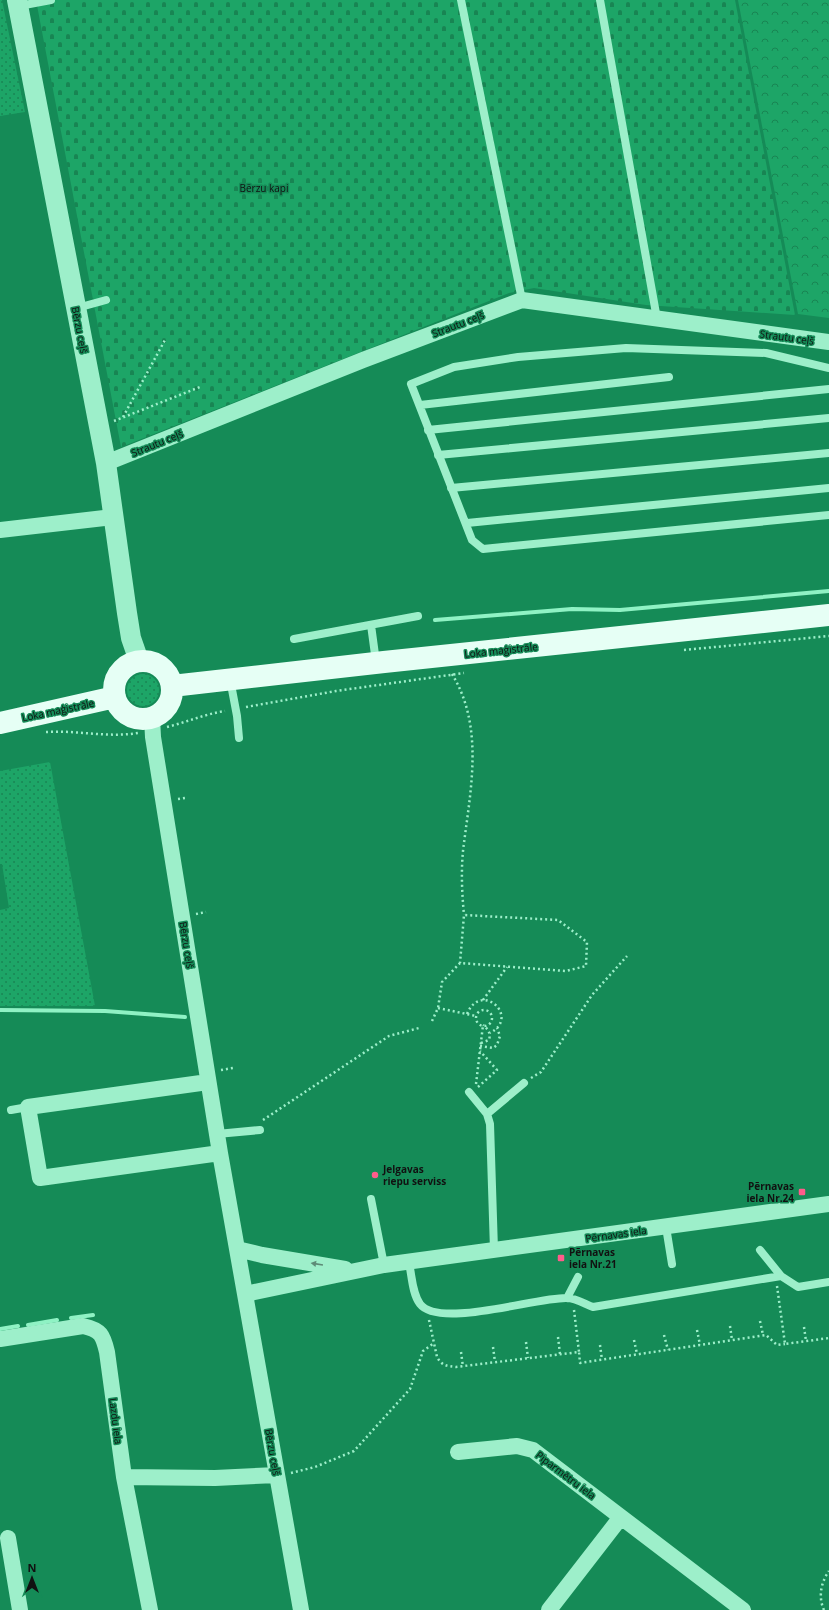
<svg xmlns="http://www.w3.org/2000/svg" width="829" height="1610" font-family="'Open Sans',sans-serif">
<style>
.grass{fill:url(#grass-dots)}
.forest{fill:url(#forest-crowns)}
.cemetery{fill:url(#cemetery-stones)}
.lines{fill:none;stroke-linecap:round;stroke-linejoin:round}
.stream{stroke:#8ff2c4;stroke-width:4}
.path{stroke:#9defca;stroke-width:2.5;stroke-dasharray:2 3;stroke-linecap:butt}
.service{stroke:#9defca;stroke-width:8}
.minor{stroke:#9defca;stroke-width:16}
.tertiary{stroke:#9defca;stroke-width:20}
.primary{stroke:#e6fff5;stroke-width:22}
.oneway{fill:#5e8b77}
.poi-dot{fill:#ff5c8b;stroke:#158b57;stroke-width:1.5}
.labels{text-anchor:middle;stroke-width:3;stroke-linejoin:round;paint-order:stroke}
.park-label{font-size:10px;fill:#111;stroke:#158b57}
.street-label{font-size:10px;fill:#111;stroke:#158b57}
.poi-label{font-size:10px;font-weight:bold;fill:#111;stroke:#158b57;text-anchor:start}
</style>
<defs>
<pattern id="grass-dots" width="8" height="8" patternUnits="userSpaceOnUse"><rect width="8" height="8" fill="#1da567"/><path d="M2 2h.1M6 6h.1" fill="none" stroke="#188553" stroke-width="1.8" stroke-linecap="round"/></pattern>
<pattern id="forest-crowns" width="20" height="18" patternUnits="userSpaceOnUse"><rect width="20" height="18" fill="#1da567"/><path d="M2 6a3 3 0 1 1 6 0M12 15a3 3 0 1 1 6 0" fill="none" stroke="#188553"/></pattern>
<pattern id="cemetery-stones" width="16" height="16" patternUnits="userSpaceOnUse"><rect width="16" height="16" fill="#1da567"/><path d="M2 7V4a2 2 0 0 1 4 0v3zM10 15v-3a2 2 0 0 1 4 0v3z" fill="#188553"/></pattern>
</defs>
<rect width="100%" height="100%" fill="#158b57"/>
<path class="grass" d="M0,0H2L25,112L0,116Z
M127 690a16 16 0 1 1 32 0a16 16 0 1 1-32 0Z
M50,762L95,1006H0V910L9,908L2,864H0V771Z"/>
<path class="forest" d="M738,0H829V318L798,314Z"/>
<path class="cemetery" d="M36,0H735L795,315L646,305L534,288L509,293L121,447Z"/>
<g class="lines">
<path class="stream" d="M435,620L572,609L620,610L829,591
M0,1010L105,1011L185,1017
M71,1318L93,1315
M28,1325L57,1320
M0,1329L18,1326"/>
<path class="path" d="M123,417L165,340
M114,421L200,387
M684,650L829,636
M452,674C485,728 470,792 463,851C461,872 462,894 464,915
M246,707L336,691L464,673
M167,727C187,722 205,714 225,711
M46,732C77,730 108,738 138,733
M178,799L185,798
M196,914L206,912
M483,1000L507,967
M438,1008L476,1016
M476 1018a8 8 0 1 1 16 0a8 8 0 1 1-16 0Z
M467,1014C481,980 521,1017 490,1033
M432,1021L438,1008L442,982L460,963L566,971L586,966L587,942L558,920L464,915L460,963
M481,1043L489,1040C491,1033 488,1029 483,1025
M480,1046L493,1048L497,1045L500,1036L497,1028
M221,1070L233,1068
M531,1078L541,1072L592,995L627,956
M476,1084L483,1025
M478,1087L497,1070L480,1051
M263,1120L389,1036L419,1028
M777,1286L785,1344L829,1338
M574,1310L579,1352
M429,1320L437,1357C442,1366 447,1366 456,1367L579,1352L580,1363L766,1335L777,1345L785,1344
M760,1321L763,1335
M730,1326L732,1340
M804,1327L806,1341
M697,1330L700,1345
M664,1335L668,1350
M558,1337L560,1354
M634,1340L637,1354
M526,1342L528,1358
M600,1345L602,1360
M493,1347L495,1362
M461,1352L463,1367
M291,1473L315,1467L354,1451L410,1389L423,1351L434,1343
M824,1610C818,1597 821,1582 829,1571"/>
<path class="service" d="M461,0L522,300
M600,0L657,319
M19,6L51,0
M77,308L106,300
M829,368L766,353L626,348L518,357L454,367L411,384L472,540L483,549L829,515
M420,405L669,377
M428,430L829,389
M438,455L829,418
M451,488L829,453
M467,523L829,488
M371,625L376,662
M294,639L418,616
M230,679L237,716L239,738
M469,1092L487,1114L490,1124L494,1250
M11,1110L28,1107
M487,1114L524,1083
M217,1134L260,1130
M371,1199L384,1265
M666,1227L672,1264
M760,1250L781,1276
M409,1263C412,1276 412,1293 420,1304C439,1329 537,1297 567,1298C575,1298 585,1304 593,1307L781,1276L798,1287L829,1282
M567,1298L578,1277"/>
<path class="minor" d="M106,463L363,360L522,300L829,342
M0,530L113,517
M152,718L153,737L220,1153L301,1610
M208,1082L28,1107L40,1178L220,1153
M237,1249L262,1255L345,1269
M245,1294L384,1265L829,1204
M0,1339L83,1326C101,1330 103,1335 107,1352L124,1477L150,1610
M458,1452L517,1446L533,1450L743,1610
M124,1477L215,1478L277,1475
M8,1538L20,1610
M549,1610L621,1517"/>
<path class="tertiary" d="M17,0L106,463L127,613L131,638L139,661"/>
<path class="primary" d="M114 690a29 29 0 1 1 58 0a29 29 0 1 1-58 0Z
M172,686L384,662L829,615
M0,723L115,697"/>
</g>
<defs><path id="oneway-solid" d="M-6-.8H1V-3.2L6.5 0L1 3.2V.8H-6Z"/></defs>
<use class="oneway" href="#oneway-solid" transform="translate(317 1264) rotate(-171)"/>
<g class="poi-dot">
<circle cx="375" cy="1175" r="4"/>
<rect x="798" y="1188" width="8" height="8" rx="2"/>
<rect x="557" y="1254" width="8" height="8" rx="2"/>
</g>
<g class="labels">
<g class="park-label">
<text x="264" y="192">Bērzu kapi</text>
</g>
<g class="street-label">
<text transform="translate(458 324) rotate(-21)" y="4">Strautu ceļš</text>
<text transform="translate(80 330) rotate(79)" y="4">Bērzu ceļš</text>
<text transform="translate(787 337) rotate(8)" y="4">Strautu ceļš</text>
<text transform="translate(157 443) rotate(-22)" y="4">Strautu ceļš</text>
<text transform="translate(501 650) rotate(-6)" y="4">Loka maģistrāle</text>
<text transform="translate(58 710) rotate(-12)" y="4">Loka maģistrāle</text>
<text transform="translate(187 945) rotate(81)" y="4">Bērzu ceļš</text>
<text transform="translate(616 1234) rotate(-8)" y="4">Pērnavas iela</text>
<text transform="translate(116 1421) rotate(83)" y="4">Lazdu iela</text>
<text transform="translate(273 1452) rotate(80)" y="4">Bērzu ceļš</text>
<text transform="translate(566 1475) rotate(37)" y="4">Piparmētru iela</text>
</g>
<g class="poi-label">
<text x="383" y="1173">Jelgavas<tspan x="383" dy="12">riepu serviss</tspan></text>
<text x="794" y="1190" text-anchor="end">Pērnavas<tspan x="794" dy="12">iela Nr.24</tspan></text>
<text x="569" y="1256">Pērnavas<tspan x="569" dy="12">iela Nr.21</tspan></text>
</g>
</g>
<g transform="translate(32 1578)" stroke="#158b57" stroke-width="3" paint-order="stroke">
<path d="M0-3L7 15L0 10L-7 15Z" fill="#111111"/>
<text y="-6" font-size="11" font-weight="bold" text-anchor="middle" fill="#111111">N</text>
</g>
</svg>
